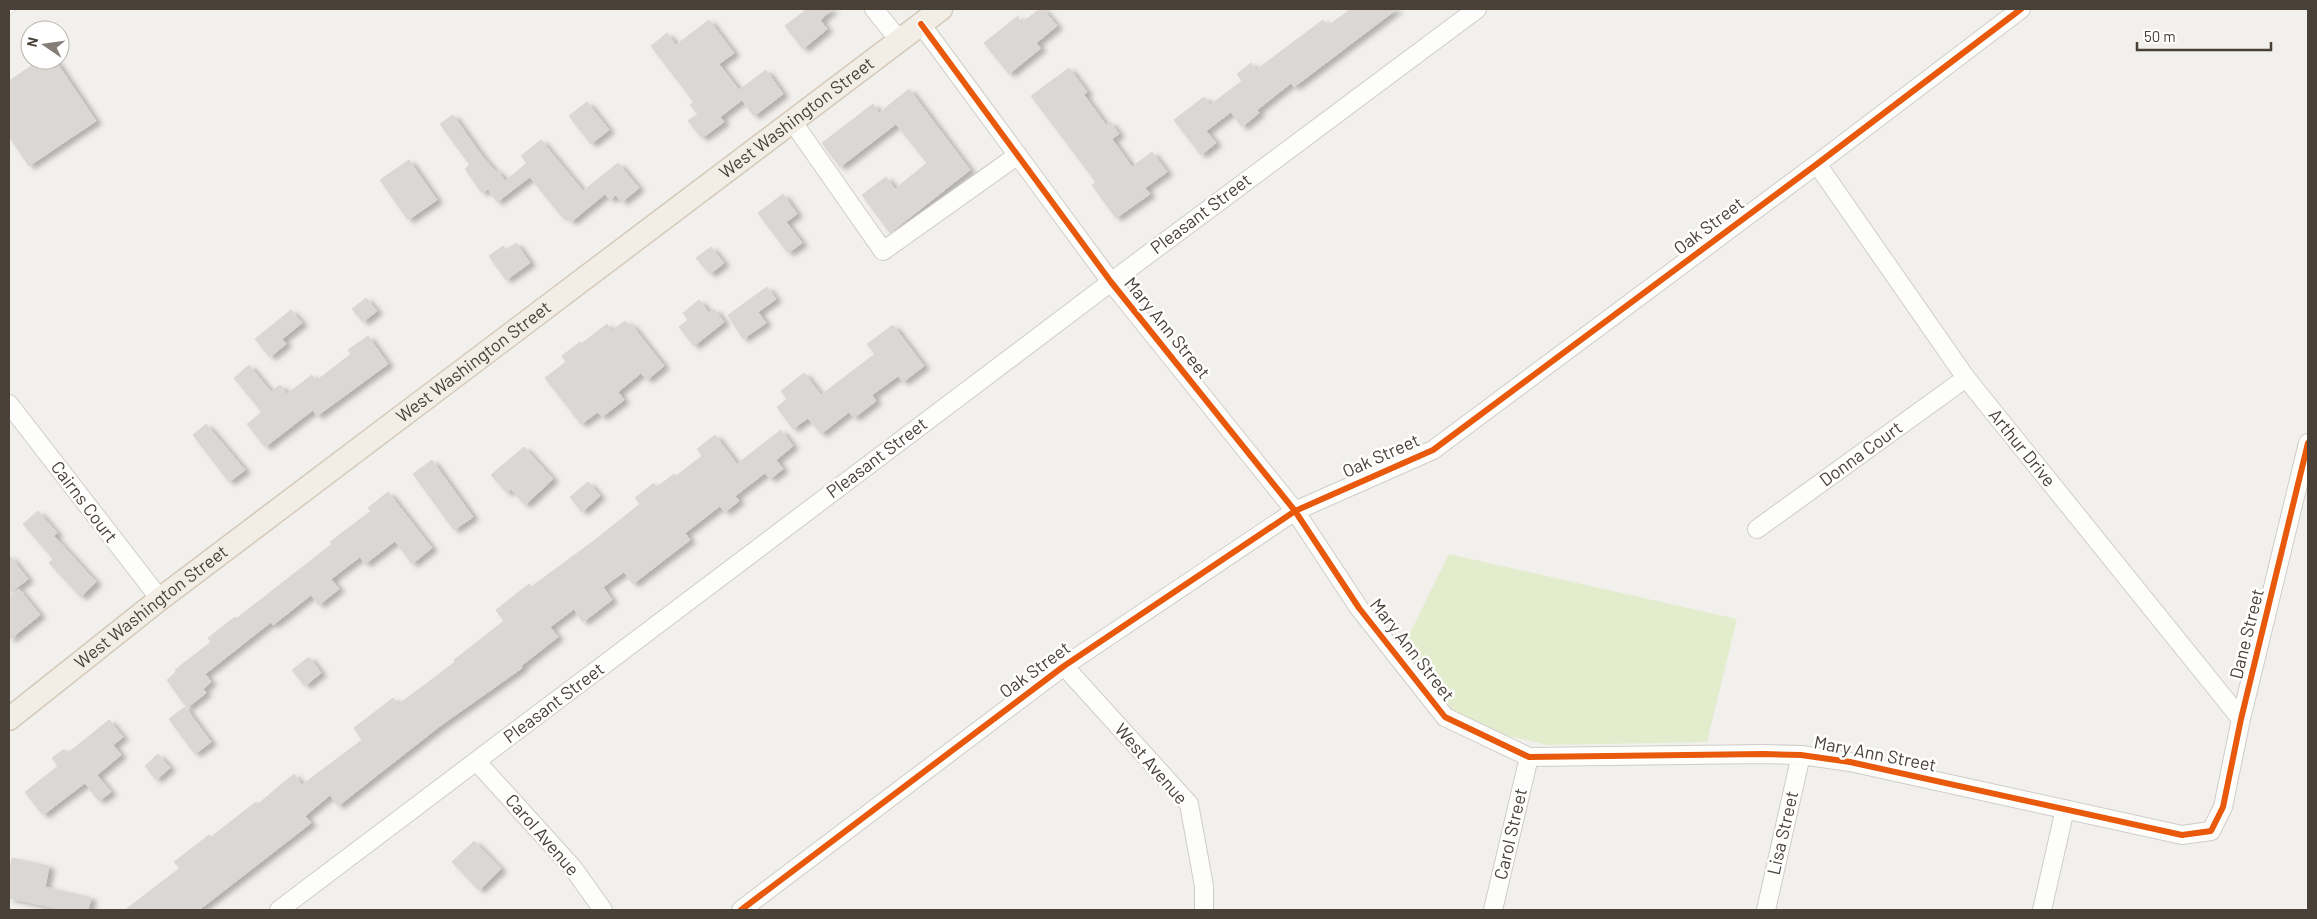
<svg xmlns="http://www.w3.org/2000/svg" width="2317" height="919" font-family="Barlow,sans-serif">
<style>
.green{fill:#e3eccd}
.building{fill:#dad7d4;stroke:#dbd7d3;filter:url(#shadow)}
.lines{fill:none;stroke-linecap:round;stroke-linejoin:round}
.minor-casing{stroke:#cfccc9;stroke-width:20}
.major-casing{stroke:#d5caba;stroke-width:25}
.minor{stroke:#fdfdfc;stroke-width:18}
.major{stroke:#f2ede5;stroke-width:22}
.rail-casing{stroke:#dadad9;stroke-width:5.5}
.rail{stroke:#fff;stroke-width:4;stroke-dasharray:11;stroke-linecap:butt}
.cycleway-casing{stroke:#fff;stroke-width:9}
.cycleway{stroke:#e8590c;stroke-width:6}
.labels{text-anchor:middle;stroke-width:5;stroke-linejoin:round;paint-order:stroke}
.street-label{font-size:18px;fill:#494138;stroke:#fff}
</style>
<defs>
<filter id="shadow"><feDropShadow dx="5.5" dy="3" stdDeviation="2.5" flood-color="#0004"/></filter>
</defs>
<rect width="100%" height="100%" fill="#f2f0ed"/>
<path class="green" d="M1449,554L1737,619L1707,742L1548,745L1504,735L1454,712L1403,647Z"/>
<path class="building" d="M807,9H833L820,20L827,29L803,49L785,26Z
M1040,9H1043L1057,26L1036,43L1041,48L1009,74L984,43L1018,16L1020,24Z
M1351,9H1397L1294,87L1291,83L1257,110L1259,113L1242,127L1231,112L1206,131L1216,143L1201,155L1174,120L1204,97L1210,105L1242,81L1237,74L1251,63L1256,70L1323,20L1328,26Z
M709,20L734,53L719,64L739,90L766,70L783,94L754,116L742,100L720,117L724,122L702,138L688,121L698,114L690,105L694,102L651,46L667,33L676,45Z
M40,60H55L96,121L29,166L9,136V81Z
M1069,68L1087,92L1084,95L1106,125L1110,122L1119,134L1112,139L1132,167L1152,152L1167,172L1145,188L1150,194L1116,218L1092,185L1096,182L1031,96Z
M909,89L970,170L890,233L862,195L886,177L895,189L927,163L896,124L840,167L822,143L873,104L879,113Z
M587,102L609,130L591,144L569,116Z
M453,115L482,156L496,172L498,171L505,181L527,163L521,156L541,140L583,191L618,163L639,188L622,202L616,195L610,200L605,194L571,222L565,215L562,217L530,177L497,202L488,189L482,193L465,169L470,165L440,124Z
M409,160L437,200L408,220L380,180Z
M783,194L797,214L786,222L802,243L788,253L758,213Z
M516,243L530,263L506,280L489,256L503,246L506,250Z
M711,247L724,263L710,274L696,258Z
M767,287L776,299L758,312L766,323L743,339L728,315Z
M366,298L377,311L363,322L352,309Z
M699,300L709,313L714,309L724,322L694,346L679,327L688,320L683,313Z
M291,310L302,323L282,339L286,344L270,357L255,339Z
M625,321L629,326L631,324L664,366L647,380L641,373L618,392L624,400L602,417L598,412L581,424L545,378L566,362L562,356L580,342L581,344L607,324L612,331Z
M893,325L924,366L903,382L898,376L872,395L876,401L854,418L849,412L821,434L808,418L793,429L777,407L787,399L781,391L804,373L821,395L875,354L867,344Z
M368,336L388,364L317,416L313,410L265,447L247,424L262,412L234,378L249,365L271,392L280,385L287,394L312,375L316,381L351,354L348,350Z
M206,424L245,470L229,482L193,435Z
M781,430L793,446L776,460L783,469L770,479L765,473L735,496L739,501L725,512L720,506L685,533L690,540L633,584L624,572L603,587L612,600L583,622L574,609L550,627L558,637L521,666L522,668L440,726L338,806L330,795L305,816L311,823L199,910H125L180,868L174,862L209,835L211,837L256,802L258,804L294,774L302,785L362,740L354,728L393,698L398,705L455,662L454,660L504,621L496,610L529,584L531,587L595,540L640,504L635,498L654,483L657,487L674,474L676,476L702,456L697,449L715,435L737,464Z
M524,447L553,479L525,505L511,489L507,493L491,475Z
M432,460L473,517L454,530L413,474Z
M588,482L600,496L582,512L570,497Z
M388,492L432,548L412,564L395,541L365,564L360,557L331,579L339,589L319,605L311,595L273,625L271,622L205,674L211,682L203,689L206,693L187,708L167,680L176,672L175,670L211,642L208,638L235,617L236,619L332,544L330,542L371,511L368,508Z
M38,511L57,533L54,536L96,582L81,597L49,563L53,559L23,524Z
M9,555L28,579L9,594Z
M19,589L40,615L9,640V597Z
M309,657L321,673L305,686L292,670Z
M185,707L211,742L195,754L169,719Z
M109,720L123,737L113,745L121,755L97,775L111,792L99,801L85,783L43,815L25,792L58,766L52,758L64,749L68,753Z
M158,754L170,768L156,780L145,766Z
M474,841L501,869L479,890L452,862Z
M12,858L49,866L45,887L91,898L88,910H66L9,898V873Z"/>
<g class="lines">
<g class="minor-casing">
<path id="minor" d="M874,9L899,40
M921,24L1111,282L1295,511L1359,608L1445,717L1529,757L1764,754L1801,755L1850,762L2182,835L2211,831L2223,807L2241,719L2308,443
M792,121L883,251L1018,155
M1817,164L1966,378L2241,719
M9,404L160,599
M1757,529L1966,378
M1064,666L1189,804L1204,886V910
M477,762L573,868L603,910
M279,910L1111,282L1477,9
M741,910L1064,666L1295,511L1433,450L1817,164L2021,9
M1493,910L1529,757
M1766,910L1801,755
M2042,910L2065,809"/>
</g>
<g class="major-casing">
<g id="major">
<path id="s1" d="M9,719L160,599L941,9"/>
</g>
</g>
<use href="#minor" class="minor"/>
<use href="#major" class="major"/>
<g class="rail-casing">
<path id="rail" d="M9,12L13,9"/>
</g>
<use href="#rail" class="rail"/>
<g class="cycleway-casing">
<path id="cycleway" d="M921,24L1111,282L1295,511L1359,608L1445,717L1529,757L1764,754L1801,755L1850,762L2182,835L2211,831L2223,807L2241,719L2308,443
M741,910L1064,666L1295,511L1433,450L1817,164L2021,9"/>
</g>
<use href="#cycleway" class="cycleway"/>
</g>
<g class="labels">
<g class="street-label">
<text dy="6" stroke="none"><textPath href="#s1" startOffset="991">West Washington Street</textPath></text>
<text transform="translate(1201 214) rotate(-37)" y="6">Pleasant Street</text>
<text transform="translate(1709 226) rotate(-37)" y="6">Oak Street</text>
<text transform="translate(1167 328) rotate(51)" y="6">Mary Ann Street</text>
<text dy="6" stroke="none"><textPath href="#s1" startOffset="586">West Washington Street</textPath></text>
<text transform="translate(2022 448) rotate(51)" y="6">Arthur Drive</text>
<text transform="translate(1861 454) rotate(-36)" y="6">Donna Court</text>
<text transform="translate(1381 456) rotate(-24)" y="6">Oak Street</text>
<text transform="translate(877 458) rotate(-37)" y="6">Pleasant Street</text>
<text transform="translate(84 502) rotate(53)" y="6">Cairns Court</text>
<text dy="6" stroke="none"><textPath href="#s1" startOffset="181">West Washington Street</textPath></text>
<text transform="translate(2247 634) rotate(-76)" y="6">Dane Street</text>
<text transform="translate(1412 650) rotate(52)" y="6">Mary Ann Street</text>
<text transform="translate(1035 670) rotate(-36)" y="6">Oak Street</text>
<text transform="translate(554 703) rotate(-37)" y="6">Pleasant Street</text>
<text transform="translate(1875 754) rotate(11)" y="6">Mary Ann Street</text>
<text transform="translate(1151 764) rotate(49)" y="6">West Avenue</text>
<text transform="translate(1783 833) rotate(-77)" y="6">Lisa Street</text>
<text transform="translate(1511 834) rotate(-77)" y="6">Carol Street</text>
<text transform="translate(542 835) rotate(49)" y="6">Carol Avenue</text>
</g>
</g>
<rect width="2317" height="919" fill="none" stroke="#494138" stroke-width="20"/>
<g transform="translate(45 45) rotate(283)"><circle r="24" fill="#ffffff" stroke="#b6b3af"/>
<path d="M0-4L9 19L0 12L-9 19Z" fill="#847e77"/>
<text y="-8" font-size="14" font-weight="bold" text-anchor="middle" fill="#494138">N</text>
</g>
<path d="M2137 42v8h134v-8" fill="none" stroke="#494138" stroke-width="2.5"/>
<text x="2144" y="42" font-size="15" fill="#494138" stroke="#ffffff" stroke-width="4" paint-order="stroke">50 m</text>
</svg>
